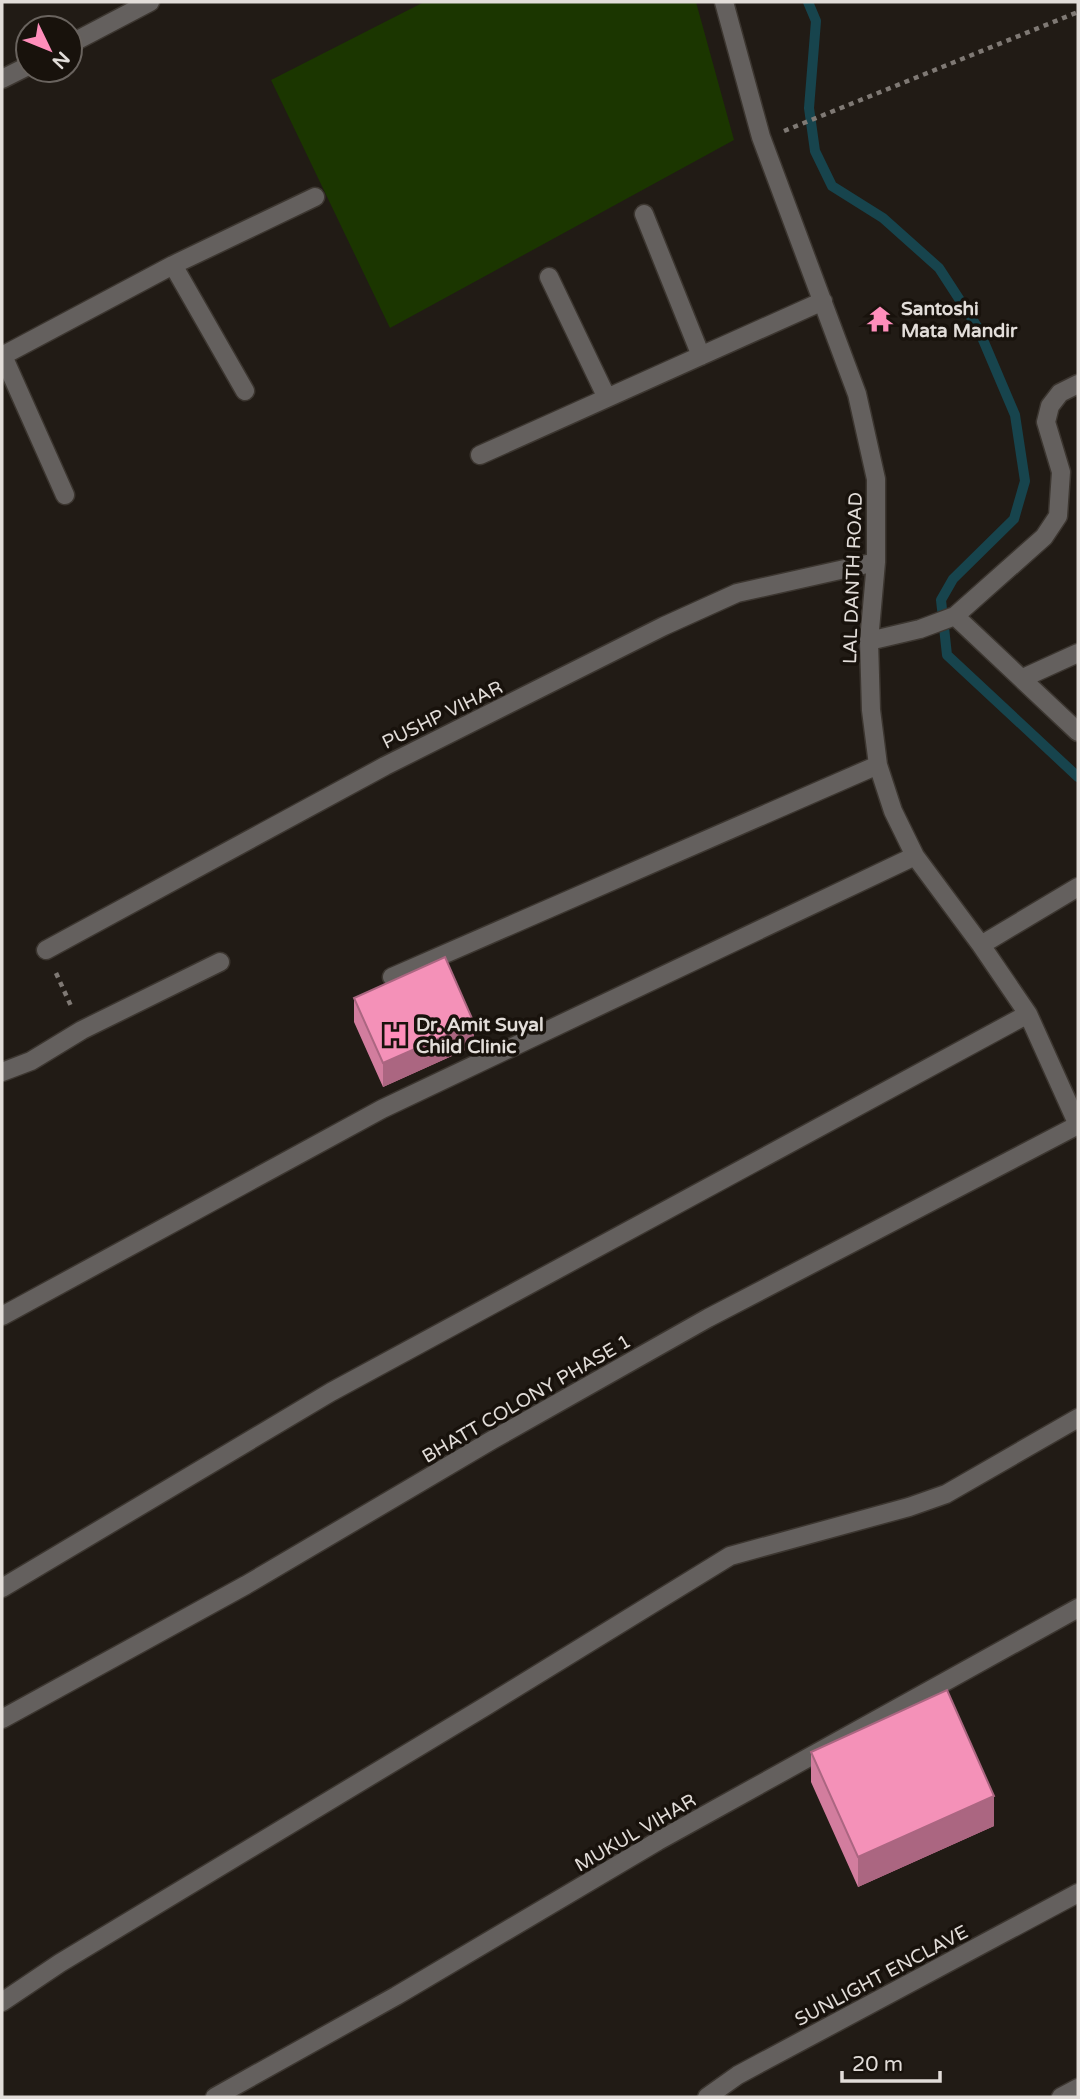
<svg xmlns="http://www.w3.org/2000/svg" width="1080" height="2099" font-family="'Varela Round',sans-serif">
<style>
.green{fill:#1b3600}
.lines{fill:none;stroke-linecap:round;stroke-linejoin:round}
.stream{stroke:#17444d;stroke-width:10}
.minor-casing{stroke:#3c3630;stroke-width:21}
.path{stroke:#7f7974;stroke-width:4.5;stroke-dasharray:5 5;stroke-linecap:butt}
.minor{stroke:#64605e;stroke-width:18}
.wall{fill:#d27d9e}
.shaded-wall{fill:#ab6681}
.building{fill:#f491b8;stroke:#ab6681;stroke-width:2}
.labels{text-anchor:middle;stroke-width:7;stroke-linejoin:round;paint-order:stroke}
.poi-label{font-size:19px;font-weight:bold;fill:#e2ddd9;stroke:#18120c;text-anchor:start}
.street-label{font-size:19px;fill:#e2ddd9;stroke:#18120c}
</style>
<rect width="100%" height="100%" fill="#211b15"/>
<path class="green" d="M424,2H696L734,140L390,328L271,80Z"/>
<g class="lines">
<path class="stream" d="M808,2L816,21L809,108L815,151L832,186L883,218L939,268L978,328L1015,415L1025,481L1014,519L953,579L941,600L947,655L1078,777"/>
<g class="minor-casing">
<path id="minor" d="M724,2L761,137L857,394L876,479V562L869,641L871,710L878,765L893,811L915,856L981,945L1028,1014L1078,1125
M70,44L150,2
M2,79L28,66
M644,214L701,356
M173,265L245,391
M549,277L607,398
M2,356L173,265L315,197
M3,356L65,495
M480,455L823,301
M955,616L1078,732
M869,641L920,629L955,616L1044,537L1058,516L1061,472L1046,422L1050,406L1060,393L1078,384
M1023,678L1078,653
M981,945L1078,887
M46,950L385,766L664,626L737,593L876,562
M392,977L878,765
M2,1072L31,1061L82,1030L220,962
M2,1316L382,1109L915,856
M2,1588L331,1392L1028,1014
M2,1719L246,1585L492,1440L708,1318L1078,1125
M2,2002L60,1963L486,1706L730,1556L909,1507L946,1494L1078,1418
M215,2097L396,1996L658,1841L1078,1608
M707,2097L738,2075L1078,1893
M1061,2097L1078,2088"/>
</g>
<path class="path" d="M784,131L1078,12
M56,973L71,1006"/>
<use href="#minor" class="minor"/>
</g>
<path class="wall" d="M354,998L474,1046L383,1087L354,1022Z
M811,1752L994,1826L858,1887L811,1782Z"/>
<path class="shaded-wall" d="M474,1023V1046L383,1087V1063Z
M994,1796V1826L858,1887V1857Z"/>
<path class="building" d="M445,957L474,1023L383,1063L354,998Z
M947,1690L994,1796L858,1857L811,1752Z"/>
<defs>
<g id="temple-bare" transform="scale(2.1)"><path d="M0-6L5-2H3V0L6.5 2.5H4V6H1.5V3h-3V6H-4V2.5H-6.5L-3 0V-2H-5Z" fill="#ff8ebb" stroke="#18120c" stroke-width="2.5" paint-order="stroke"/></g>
<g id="hospital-bare" transform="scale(2.1)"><path d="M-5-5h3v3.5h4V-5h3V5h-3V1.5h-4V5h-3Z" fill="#ff8ebb" stroke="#18120c" stroke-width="2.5" paint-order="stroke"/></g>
</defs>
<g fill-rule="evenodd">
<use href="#temple-bare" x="880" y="319"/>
<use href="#hospital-bare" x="395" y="1035"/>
</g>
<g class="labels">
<g class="poi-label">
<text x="901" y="315">Santoshi<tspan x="901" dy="22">Mata Mandir</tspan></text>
<text x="416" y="1031">Dr. Amit Suyal<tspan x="416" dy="22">Child Clinic</tspan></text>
</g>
<g class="street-label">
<text transform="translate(852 578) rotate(-88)" y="7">LAL DANTH ROAD</text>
<text transform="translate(442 714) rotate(-26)" y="7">PUSHP VIHAR</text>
<text transform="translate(526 1398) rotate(-30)" y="7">BHATT COLONY PHASE 1</text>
<text transform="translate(635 1832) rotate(-30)" y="7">MUKUL VIHAR</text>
<text transform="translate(881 1975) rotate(-28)" y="7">SUNLIGHT ENCLAVE</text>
</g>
</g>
<rect width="1080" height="2099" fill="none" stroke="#e2ddd9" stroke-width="7"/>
<g transform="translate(49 49) rotate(133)"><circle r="33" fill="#18120c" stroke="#69635e" stroke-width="2"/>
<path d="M0-5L12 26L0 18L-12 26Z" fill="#ff8ebb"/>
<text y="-10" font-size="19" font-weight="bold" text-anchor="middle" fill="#e2ddd9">N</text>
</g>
<path d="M842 2071v10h98v-10" fill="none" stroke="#e2ddd9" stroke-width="3.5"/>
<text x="852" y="2071" font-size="21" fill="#e2ddd9" stroke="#18120c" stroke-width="5" paint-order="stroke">20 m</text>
</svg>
